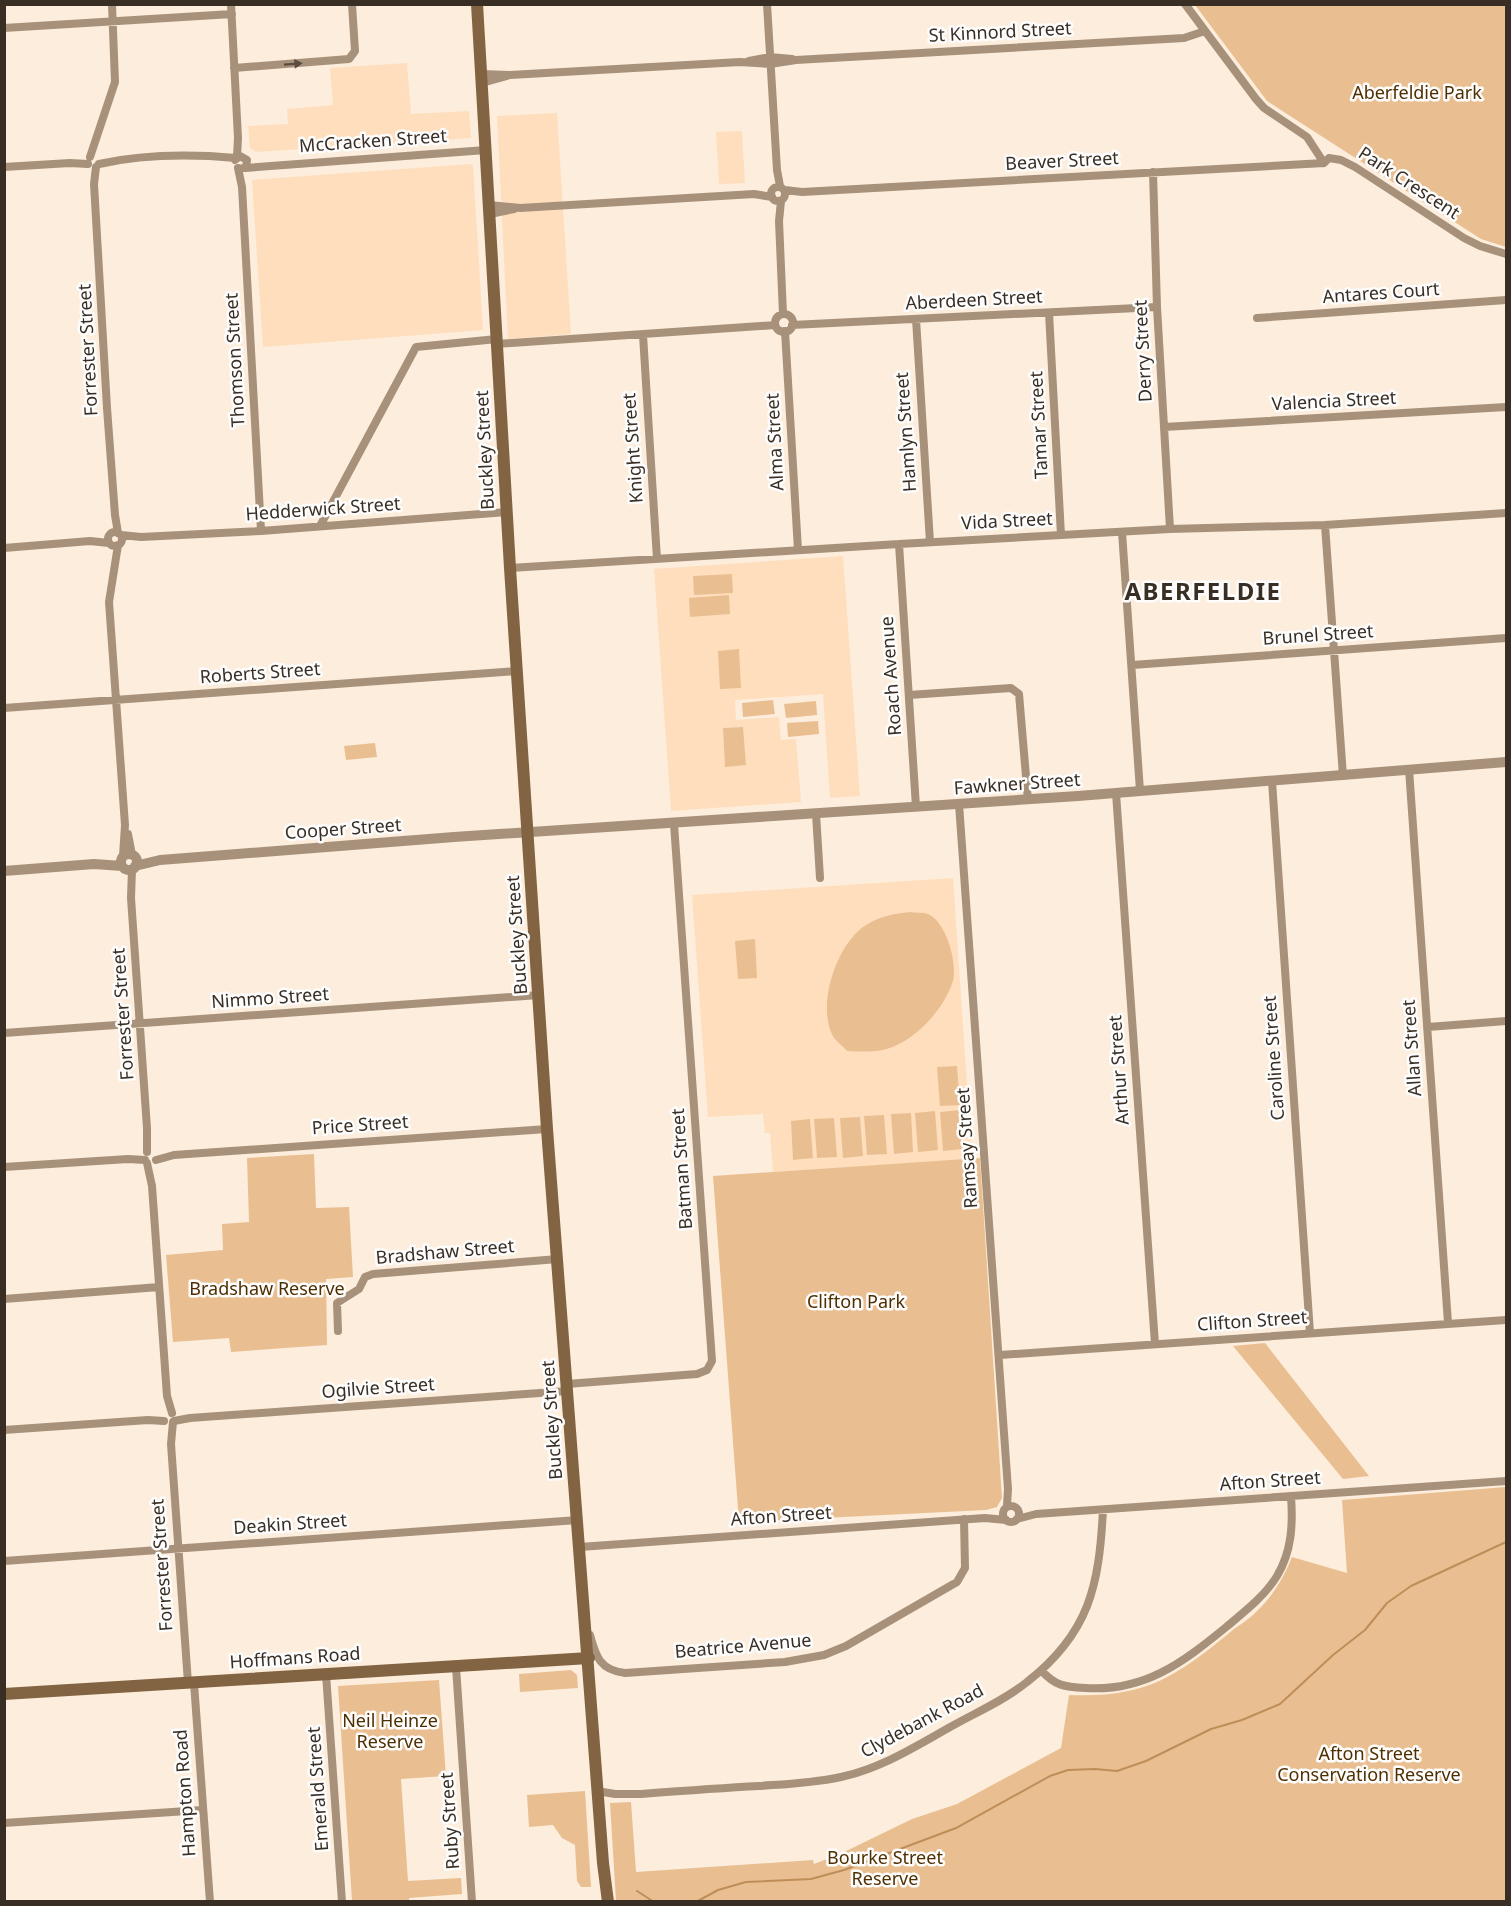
<svg xmlns="http://www.w3.org/2000/svg" width="1511" height="1906" font-family="'Noto Sans',sans-serif">
<style>
.built{fill:#ffdebd}
.green{fill:#e9bf92}
.lines{fill:none;stroke-linecap:round;stroke-linejoin:round}
.stream{stroke:#bf8e58;stroke-width:2}
.minor{stroke:#a7917a;stroke-width:8}
.tertiary{stroke:#a7917a;stroke-width:10}
.secondary{stroke:#836442;stroke-width:12}
.oneway{fill:#5a4c3e}
.labels{text-anchor:middle;stroke-width:5;stroke-linejoin:round;paint-order:stroke}
.street-label{font-size:18px;fill:#392e24;stroke:#fdfdfd}
.park-label{font-size:18px;fill:#4f2f00;stroke:#fdfdfd}
.district-label{font-size:24px;font-weight:bold;letter-spacing:1.5px;fill:#392e24;stroke:#fdfdfd}
</style>
<rect width="100%" height="100%" fill="#fdeddc"/>
<path class="built" d="M407,63L411,114L469,111L471,138L256,152L250,148L248,126L288,124L287,109L333,105L330,68Z
M557,113L571,334L508,339L497,116Z
M742,131L745,183L719,184L716,132Z
M471,164L473,165L483,330L263,347L252,180Z
M843,556L860,796L830,798L823,694L735,700L736,720L779,717L781,740L796,739L801,802L671,811L654,569Z
M953,878L972,1159L773,1172L770,1133H765L763,1114L708,1117L692,895Z"/>
<path class="green" d="M1195,5H1506V247L1481,239L1267,101Z
M732,574L733,593L694,595L693,576Z
M729,595L730,614L690,617L689,598Z
M739,649L741,688L720,689L718,651Z
M773,700L775,714L743,717L742,703Z
M816,701L817,715L786,718L784,704Z
M818,721L819,734L788,737L787,723Z
M743,727L746,765L725,767L723,728Z
M375,743L377,757L346,760L344,746Z
M910,912C915,913 924,912 928,914C947,922 959,967 952,984C943,1008 923,1031 901,1043C884,1053 866,1052 847,1051C843,1046 834,1040 832,1034C817,1003 837,943 866,925C880,916 894,914 910,912Z
M755,939L757,978L738,979L735,941Z
M957,1066L960,1105L940,1106L937,1067Z
M960,1110L962,1149L943,1151L940,1112Z
M935,1111L938,1150L918,1152L915,1113Z
M911,1113L913,1152L894,1154L891,1114Z
M884,1115L887,1154L867,1155L864,1116Z
M860,1117L863,1156L843,1158L840,1118Z
M834,1118L837,1157L817,1158L814,1119Z
M810,1119L813,1158L793,1160L791,1121Z
M314,1154L316,1208L349,1207L353,1277L326,1279L327,1345L231,1352L229,1338L173,1342L166,1255L223,1250L222,1224L249,1222L247,1158Z
M980,1158L1002,1498L997,1507L986,1510L739,1522L713,1176Z
M1265,1343L1369,1476L1343,1479L1233,1346Z
M1506,1487V1901H616L610,1803L631,1802L636,1872L813,1860L814,1864L840,1854L912,1819L957,1804L1061,1748L1069,1695C1143,1698 1173,1679 1228,1634C1237,1626 1249,1620 1257,1611C1273,1596 1284,1577 1292,1557L1347,1573L1342,1500Z
M571,1670L577,1675L578,1688L520,1692L519,1674Z
M439,1680L446,1776L401,1779L408,1881L461,1878L462,1894L409,1898V1901H352L338,1686Z
M585,1791L591,1887H581L577,1881L575,1845L562,1838L553,1825L529,1827L527,1795Z"/>
<g class="lines">
<path class="stream" d="M637,1891L654,1902
M696,1902L718,1890L746,1882L811,1879L844,1870L956,1828L1050,1776L1068,1770L1095,1769L1117,1771L1146,1761L1211,1729L1242,1720L1280,1704L1333,1655L1365,1630L1387,1603L1411,1586L1506,1542"/>
<path class="minor" d="M231,4L238,138L237,157
M767,4L777,170L780,186
M1185,4L1256,99L1264,108L1307,137L1324,163
M4,28L232,14
M749,61L770,57L792,59
M234,68L349,59L355,51L352,4
M481,74L510,75L740,62L770,64L796,60L1184,38L1205,31
M482,83L507,76
M90,157L115,82L112,4
M235,160L240,156L247,160L246,167L240,169
M99,164C144,154 191,154 236,158
M4,167L70,163L88,164
M96,167L94,184L107,408L115,515L118,533
M238,168L242,187L261,531
M245,168L486,150
M1153,172L1157,307L1170,529
M771 194a7 7 0 1 1 14 0a7 7 0 1 1-14 0Z
M785,190L802,192L1324,163L1329,158L1341,160L1355,167L1464,238L1480,246L1506,254
M781,201L779,221L783,314
M489,205L520,208L754,194L772,197
M490,214L514,209
M1049,313L1061,535
M775 323a9 9 0 1 1 18 0a9 9 0 1 1-18 0Z
M1257,318L1506,300
M916,319L930,542
M792,325L1157,307
M785,331L798,550
M643,335L657,559
M497,344L775,325
M1164,427L1506,407
M1325,525L1343,776
M320,526L416,347L497,339
M1122,532L1140,791
M108 539a7 7 0 1 1 14 0a7 7 0 1 1-14 0Z
M121,535L141,537L261,531L507,512
M899,544L916,807
M118,545L109,602L125,825L123,856
M4,548L90,541L109,543
M510,568L899,544L1170,529L1325,525L1506,513
M1132,665L1506,638
M909,695L1011,688L1019,694L1028,800
M4,708L517,671
M1409,769L1448,1323
M1272,781L1310,1333
M1116,793L1155,1344
M959,804L1008,1489L1007,1506
M816,814L820,878
M128,834L132,855
M132,869L131,898L147,1128V1152
M1428,1027L1506,1021
M4,1033L539,995
M156,1160L174,1155L547,1129
M147,1163L152,1186L167,1396L172,1413
M4,1167L128,1159L145,1160
M4,1299L159,1287
M338,1331L337,1303L359,1289L365,1277L373,1274L558,1259
M1000,1355L1506,1320
M567,1384L697,1374L707,1370L712,1361L674,824
M174,1421L190,1418L568,1391
M173,1422L171,1444L188,1683
M4,1430L148,1420L164,1421
M1003 1514a8 8 0 1 1 16 0a8 8 0 1 1-16 0Z
M1017,1519L1036,1514L1506,1481
M580,1547L985,1518L1006,1520
M4,1561L578,1520
M590,1635C596,1657 600,1670 625,1673L785,1662L824,1655L846,1646L957,1582L965,1568L964,1519
M456,1667L472,1902
M1041,1670C1055,1686 1065,1687 1085,1688C1144,1692 1182,1663 1225,1628C1244,1612 1264,1597 1277,1576C1292,1551 1293,1524 1291,1496
M326,1674L342,1902
M194,1683L210,1902
M597,1791L615,1794H641C680,1791 720,1788 759,1786C787,1784 814,1783 841,1777C882,1768 916,1746 952,1726C977,1712 1005,1700 1027,1682C1090,1633 1099,1585 1103,1510
M4,1823L203,1810"/>
<path class="tertiary" d="M121 862a8 8 0 1 1 16 0a8 8 0 1 1-16 0Z
M135,866L160,860L454,837L1078,796L1506,762
M4,871L94,864L122,866"/>
<path class="secondary" d="M477,4L510,568L547,1129L603,1863L608,1902
M4,1694L589,1658"/>
</g>
<defs><path id="oneway-solid" d="M-6-.8H1V-3.2L6.5 0L1 3.2V.8H-6Z" transform="scale(1.5)"/></defs>
<use class="oneway" href="#oneway-solid" transform="translate(293 64) rotate(-4)"/>
<g class="labels">
<g class="street-label">
<text transform="translate(1000 32) rotate(-3)" y="6">St Kinnord Street</text>
<text transform="translate(373 141) rotate(-4)" y="6">McCracken Street</text>
<text transform="translate(1062 161) rotate(-3)" y="6">Beaver Street</text>
<text transform="translate(1409 183) rotate(33)" y="6">Park Crescent</text>
<text transform="translate(1381 293) rotate(-4)" y="6">Antares Court</text>
<text transform="translate(974 300) rotate(-3)" y="6">Aberdeen Street</text>
<text transform="translate(88 350) rotate(-93)" y="6">Forrester Street</text>
<text transform="translate(1143 351) rotate(-93)" y="6">Derry Street</text>
<text transform="translate(235 360) rotate(-93)" y="6">Thomson Street</text>
<text transform="translate(1334 401) rotate(-3)" y="6">Valencia Street</text>
<text transform="translate(1039 425) rotate(-93)" y="6">Tamar Street</text>
<text transform="translate(906 432) rotate(-94)" y="6">Hamlyn Street</text>
<text transform="translate(775 442) rotate(-93)" y="6">Alma Street</text>
<text transform="translate(633 448) rotate(-94)" y="6">Knight Street</text>
<text transform="translate(485 450) rotate(-93)" y="6">Buckley Street</text>
<text transform="translate(323 509) rotate(-4)" y="6">Hedderwick Street</text>
<text transform="translate(1007 521) rotate(-3)" y="6">Vida Street</text>
<text transform="translate(1318 635) rotate(-4)" y="6">Brunel Street</text>
<text transform="translate(260 673) rotate(-4)" y="6">Roberts Street</text>
<text transform="translate(891 676) rotate(-94)" y="6">Roach Avenue</text>
<text transform="translate(1017 784) rotate(-4)" y="6">Fawkner Street</text>
<text transform="translate(343 829) rotate(-4)" y="6">Cooper Street</text>
<text transform="translate(517 935) rotate(-94)" y="6">Buckley Street</text>
<text transform="translate(270 998) rotate(-4)" y="6">Nimmo Street</text>
<text transform="translate(123 1014) rotate(-94)" y="6">Forrester Street</text>
<text transform="translate(1412 1048) rotate(-94)" y="6">Allan Street</text>
<text transform="translate(1274 1058) rotate(-94)" y="6">Caroline Street</text>
<text transform="translate(1119 1070) rotate(-94)" y="6">Arthur Street</text>
<text transform="translate(360 1125) rotate(-4)" y="6">Price Street</text>
<text transform="translate(967 1148) rotate(-94)" y="6">Ramsay Street</text>
<text transform="translate(682 1169) rotate(-94)" y="6">Batman Street</text>
<text transform="translate(445 1252) rotate(-5)" y="6">Bradshaw Street</text>
<text transform="translate(1252 1321) rotate(-4)" y="6">Clifton Street</text>
<text transform="translate(378 1388) rotate(-4)" y="6">Ogilvie Street</text>
<text transform="translate(552 1420) rotate(-94)" y="6">Buckley Street</text>
<text transform="translate(1270 1481) rotate(-4)" y="6">Afton Street</text>
<text transform="translate(781 1516) rotate(-4)" y="6">Afton Street</text>
<text transform="translate(290 1524) rotate(-4)" y="6">Deakin Street</text>
<text transform="translate(162 1565) rotate(-94)" y="6">Forrester Street</text>
<text transform="translate(743 1646) rotate(-5)" y="6">Beatrice Avenue</text>
<text transform="translate(295 1658) rotate(-4)" y="6">Hoffmans Road</text>
<text transform="translate(922 1721) rotate(-28)" y="6">Clydebank Road</text>
<text transform="translate(318 1789) rotate(-94)" y="6">Emerald Street</text>
<text transform="translate(185 1793) rotate(-94)" y="6">Hampton Road</text>
<text transform="translate(450 1821) rotate(-94)" y="6">Ruby Street</text>
</g>
<g class="park-label">
<text x="1417" y="99">Aberfeldie Park</text>
<text x="267" y="1295">Bradshaw Reserve</text>
<text x="856" y="1308">Clifton Park</text>
<text x="390" y="1727">Neil Heinze<tspan x="390" dy="21">Reserve</tspan></text>
<text x="1369" y="1760">Afton Street<tspan x="1369" dy="21">Conservation Reserve</tspan></text>
<text x="885" y="1864">Bourke Street<tspan x="885" dy="21">Reserve</tspan></text>
</g>
<g class="district-label">
<text x="1203" y="600">ABERFELDIE</text>
</g>
</g>
<rect width="1511" height="1906" fill="none" stroke="#392e24" stroke-width="12"/>
</svg>
